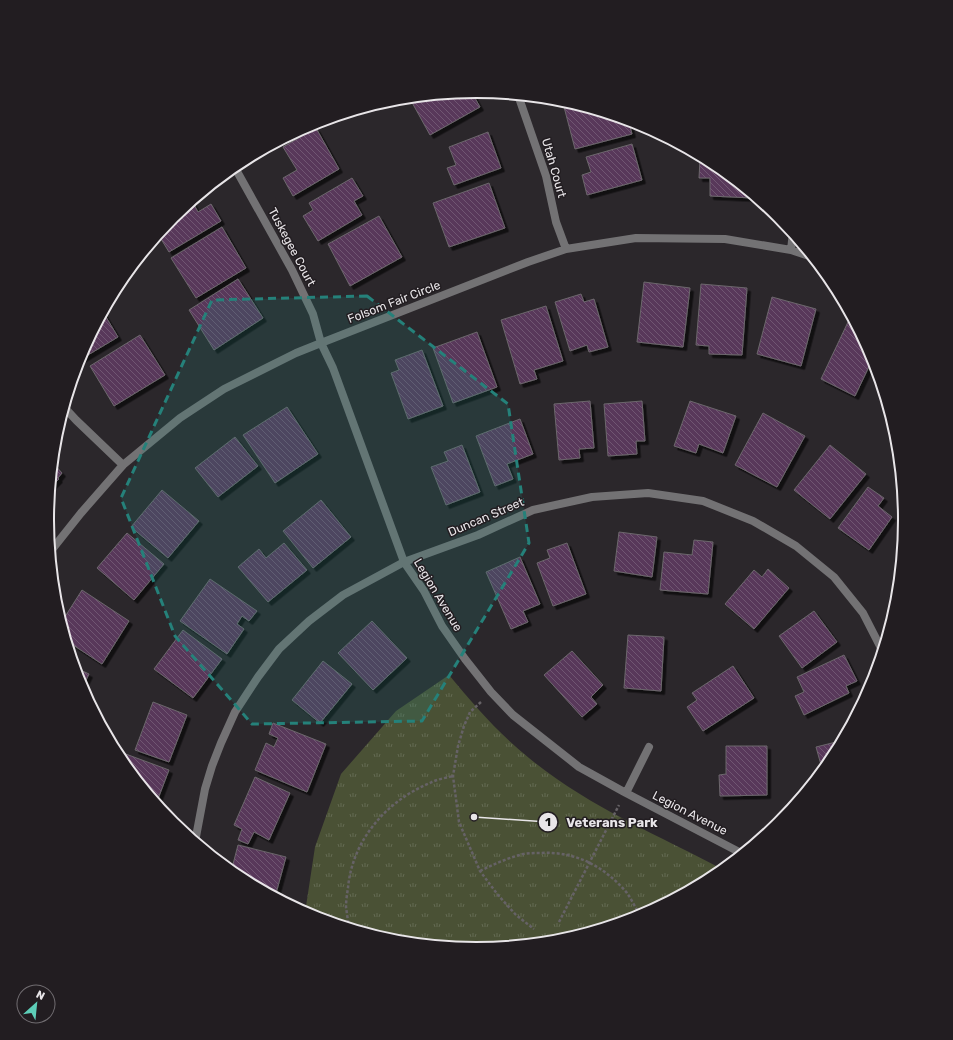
<svg xmlns="http://www.w3.org/2000/svg" width="953" height="1040" font-family="Rubik,sans-serif">
<style>
.park{fill:url(#park-tufts)}
.building{fill:url(#building-back-hatch);stroke:#6c676c;filter:url(#shadow)}
.lines{fill:none;stroke-linecap:round;stroke-linejoin:round}
.path{stroke:#666266;stroke-width:2.5;stroke-dasharray:3 2;stroke-linecap:butt}
.minor{stroke:#737274;stroke-width:8}
.marked{fill:#25817a;fill-opacity:0.2;stroke:#25817a;stroke-width:3;stroke-dasharray:8 5;stroke-linejoin:round}
.labels{text-anchor:middle;stroke-width:3;stroke-linejoin:round;paint-order:stroke}
.street-label{font-size:12px;fill:#e8e5e8;stroke:#221d21}
.rim{fill:none;stroke:#e8e5e8;stroke-width:2}
.leader{fill:none;stroke:#e8e5e8;stroke-width:1.5}
.callout-dot{fill:#e8e5e8;stroke:#221d21;stroke-width:1.5}
.mark-label{font-size:12px;text-anchor:middle;font-weight:bold;fill:#111}
.callout-label{font-size:13px;text-anchor:middle;font-weight:bold;fill:#e8e5e8;stroke:#221d21;stroke-width:3;stroke-linejoin:round;paint-order:stroke}
</style>
<defs>
<pattern id="park-tufts" width="24" height="20" patternUnits="userSpaceOnUse"><rect width="24" height="20" fill="#4a5135"/><path d="M3 7l-1-3M5 7V3M7 7l1-3M15 17l-1-3M17 17v-4M19 17l1-3" fill="none" stroke="#646a52"/></pattern>
<pattern id="building-back-hatch" width="6" height="6" patternUnits="userSpaceOnUse"><rect width="6" height="6" fill="#58395a"/><path d="M-1 5l2 2M0 0l6 6M5-1l2 2" fill="none" stroke="#705672"/></pattern>
<filter id="shadow"><feDropShadow dx="3.5" dy="3.5" stdDeviation="0" flood-color="#0009"/></filter>
</defs>
<rect width="100%" height="100%" fill="#2b272b"/>
<path class="park" d="M449,675C474,705 499,734 529,758C587,806 658,835 724,870L715,877L641,917L560,941L476,949L392,941L312,917L305,913L315,847L341,774L396,711Z"/>
<path class="building" d="M471,91L480,107L430,135L409,97Z
M568,101L628,119L632,134L575,149L563,103Z
M316,128L339,169L293,196L283,178L297,170L283,147Z
M488,132L501,168L454,185L447,168L456,165L449,147Z
M632,144L642,180L587,195L582,175L591,172L586,157Z
M700,159H708L715,163L753,194V198L710,196V178H699Z
M352,178L363,196L354,201L362,215L318,241L303,216L313,210L309,203Z
M489,183L505,228L449,247L433,203Z
M192,201L198,212L211,204L221,221L169,252L158,234L173,216Z
M379,216L402,257L350,286L328,244Z
M222,227L246,268L196,298L171,258Z
M238,279L263,318L214,350L189,310Z
M644,282L690,288L683,347L637,342Z
M701,284L747,288L742,355L709,354V346L696,345Z
M581,294L584,302L594,299L608,347L589,352L587,345L570,351L555,302Z
M772,297L816,309L801,366L757,354Z
M546,306L563,361L534,370L537,379L520,384L501,320Z
M103,312L118,337L78,361L80,355Z
M848,322L858,326L874,356L855,396L821,379Z
M477,332L497,387L453,403L433,348Z
M140,335L165,375L114,406L90,366Z
M422,350L443,406L408,419L391,373L399,370L395,360Z
M590,401L594,448L579,449L580,458L559,460L554,404Z
M642,401L645,441H636L637,454L608,456L604,404Z
M690,401L736,416L723,453L699,444L696,453L674,446Z
M287,407L318,454L275,483L243,435Z
M763,413L805,436L777,487L735,465Z
M520,419L533,454L507,464L513,479L495,486L476,436Z
M235,437L258,466L218,497L195,468Z
M462,445L480,492L446,505L431,467L448,461L444,452Z
M830,445L866,474L830,519L794,490Z
M53,463L62,473L58,478L59,479L50,488Z
M868,487L884,498L878,506L892,517L869,550L838,528Z
M162,490L199,521L168,558L131,527Z
M321,500L351,537L313,568L283,531Z
M619,532L657,537L652,577L614,571Z
M127,533L164,564L134,600L97,568Z
M694,540L713,542L708,594L660,590L664,552L692,555Z
M284,543L307,570L268,602L238,567L259,549L266,558Z
M567,543L586,594L553,606L537,563L550,558L547,550Z
M520,557L540,604L523,611L528,622L511,629L486,572Z
M768,569L789,588L754,629L725,604L754,570L762,577Z
M210,579L257,611L249,621L242,616L237,624L244,629L227,654L180,621Z
M899,586L898,600L893,590Z
M82,590L129,621L102,664L67,641L61,623Z
M814,611L837,642L802,668L779,636Z
M372,621L407,658L373,690L338,653Z
M183,630L222,659L193,698L154,669Z
M628,635L664,637L661,691L624,688Z
M572,651L603,685L591,697L597,704L582,717L544,675Z
M844,655L857,681L846,686L849,693L804,715L795,696L804,692L797,677Z
M323,661L352,684L320,723L292,700Z
M733,666L754,698L703,731L687,707L697,700L692,693Z
M74,667L89,674L82,688L80,684Z
M153,702L187,715L169,762L135,750Z
M273,723L326,744L307,792L255,770L266,743L274,747L278,738L269,734Z
M844,740L833,759L823,772L816,747Z
M726,746H767V795L720,796L719,775L726,774Z
M123,753L169,770L156,804L120,760Z
M255,777L290,793L269,840L254,832L248,844L238,840L242,829L234,825Z
M238,845L286,857L275,897L238,877L231,872Z"/>
<g class="lines">
<path class="path" d="M481,702L470,712L464,726L458,746L453,776L459,822L480,871L498,895L516,915L534,929
M480,871C494,864 508,858 523,854C529,853 535,853 541,853C576,851 605,867 627,893C632,900 636,909 641,917
M559,922L619,805
M349,928C348,921 347,914 346,907C346,901 347,894 348,888C352,841 386,801 430,783C437,779 446,778 453,776"/>
<path class="minor" d="M518,95L546,176L556,222L566,249
M234,166L292,270L313,314L321,343L333,368L404,562L424,591L442,626L465,659L491,692L513,715L579,767L626,793L743,854
M791,250L793,232
M64,407L76,420L123,465
M50,552L81,513L123,465L180,418L224,389L296,353L321,343L528,262L566,249L636,238L725,239L791,250L815,258
M626,793L649,747
M195,842L205,789L212,766L221,743L235,712L258,677L279,649L309,621L343,595L404,562L478,535L533,510L592,497L648,493L703,501L753,521L796,546L834,577L863,613L883,652"/>
</g>
<path class="marked" d="M367,296L508,404L529,543L422,721L252,724L175,636L121,498L212,300Z"/>
<g class="labels">
<g class="street-label">
<text transform="translate(554 168) rotate(74)" y="4">Utah Court</text>
<text transform="translate(292 247) rotate(62)" y="4">Tuskegee Court</text>
<text transform="translate(394 302) rotate(-21)" y="4">Folsom Fair Circle</text>
<text transform="translate(486 517) rotate(-23)" y="4">Duncan Street</text>
<text transform="translate(438 595) rotate(59)" y="4">Legion Avenue</text>
<text transform="translate(690 813) rotate(27)" y="4">Legion Avenue</text>
</g>
</g>
<path d="M0 0H953V1040H0ZM54 520a422 422 0 1 1 844 0a422 422 0 1 1-844 0Z" fill="#221d21" fill-rule="evenodd"/>
<path class="rim" d="M54 520a422 422 0 1 1 844 0a422 422 0 1 1-844 0Z"/>
<path class="leader" d="M474 817L548 822"/>
<g class="callout-dot">
<circle cx="474" cy="817" r="4"/>
<circle cx="548" cy="822" r="10"/>
</g>
<g class="mark-label">
<text x="548" y="826">1</text>
</g>
<g class="callout-label">
<text x="612" y="827">Veterans Park</text>
</g>
<g transform="translate(36 1004) rotate(27)"><circle r="19" fill="#221d21" stroke="#716d71"/>
<path d="M0-3L7 15L0 10L-7 15Z" fill="#5dceb8"/>
<text y="-6" font-size="11" font-weight="bold" text-anchor="middle" fill="#e8e5e8">N</text>
</g>
</svg>
